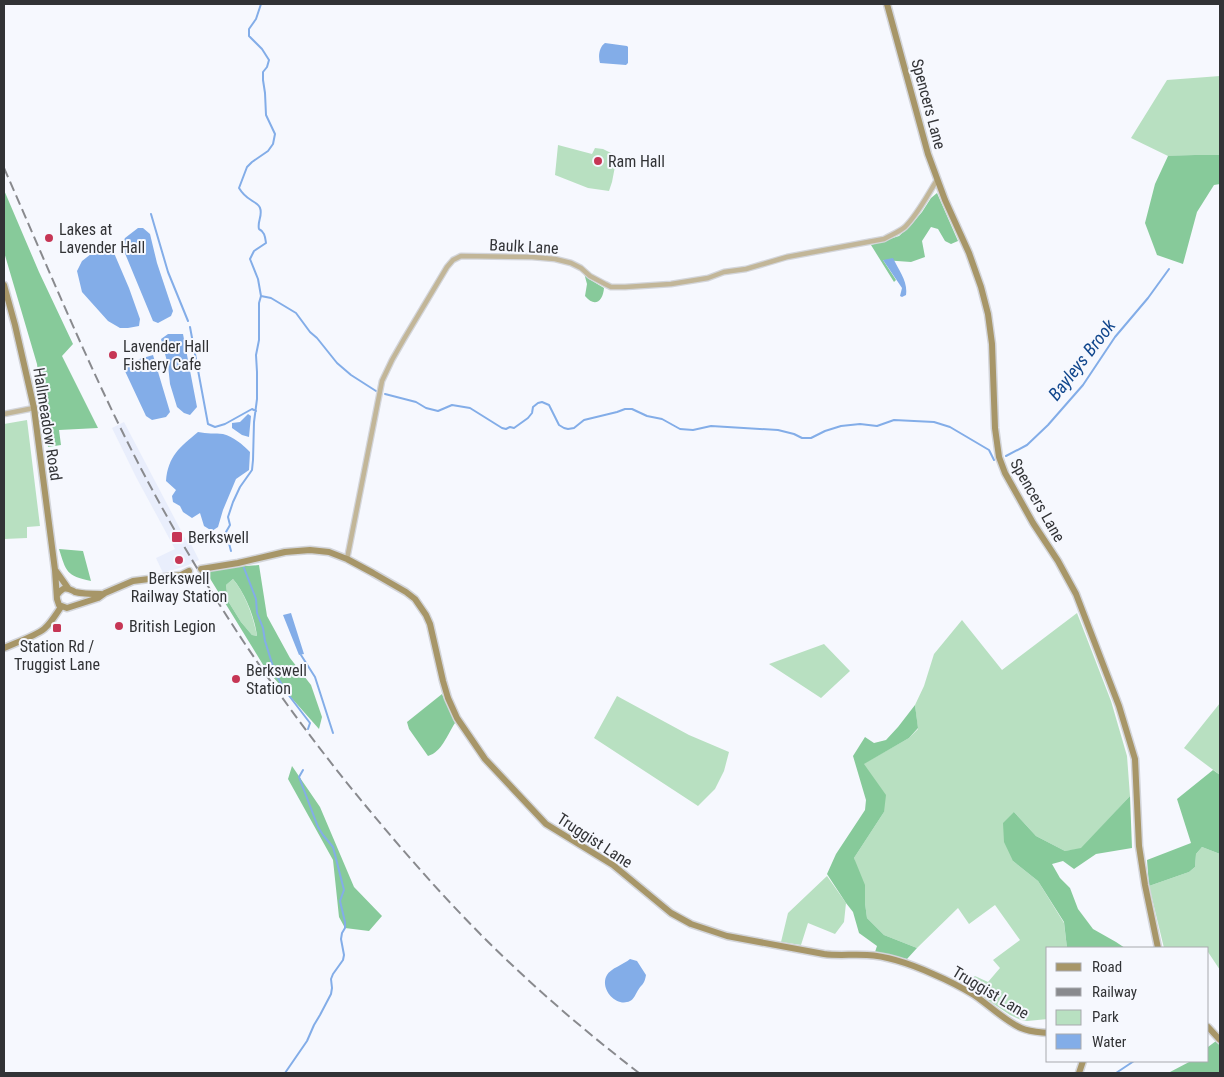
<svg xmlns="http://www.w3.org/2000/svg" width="1224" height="1077" font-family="'Roboto Condensed',sans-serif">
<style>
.built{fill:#e9eefc}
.green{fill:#b8e0c1}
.forest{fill:#87ca9a;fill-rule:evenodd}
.water{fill:#83ade8}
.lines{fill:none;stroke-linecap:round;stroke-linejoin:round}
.stream{stroke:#83ade8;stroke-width:2}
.street-casing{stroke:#d3d5da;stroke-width:7}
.secondary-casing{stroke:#d3d5da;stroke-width:9}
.street{stroke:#c2b698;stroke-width:4.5}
.secondary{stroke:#a79668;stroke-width:6}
.rail{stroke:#898a8e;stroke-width:2;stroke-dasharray:10 5;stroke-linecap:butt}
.poi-dot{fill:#c63655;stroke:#f6f8fe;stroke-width:2}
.labels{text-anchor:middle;stroke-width:4;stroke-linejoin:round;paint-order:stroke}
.street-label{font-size:16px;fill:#323336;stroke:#f6f8fe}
.poi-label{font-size:16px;fill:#323336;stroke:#f6f8fe;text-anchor:start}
.water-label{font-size:18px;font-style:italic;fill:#11478d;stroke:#f6f8fe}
</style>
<rect width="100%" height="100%" fill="#f6f8fe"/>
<path class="built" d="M124,422L188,544H191L199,560L186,566L163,573L156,558L175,549L136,477L112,428Z"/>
<path class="green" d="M1220,76V155L1168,156L1131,138L1167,80Z
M558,145L592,154L595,148L603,149L617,156L612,182L609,191L588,188L555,175Z
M27,420L40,526L27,527V538L4,539V424Z
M233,579C246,595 253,616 257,636L252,635L241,622L228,601L226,585Z
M1077,613L1111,701L1127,756L1130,796L1081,849L1065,851L1036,836L1014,812L1013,861L1038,881L1064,923L1067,948H1048V1019L1027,1021L1021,1020L1010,1015L967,986L971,979L975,976L988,982L1000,968L993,960L1020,940L995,905L969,924L958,908L917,948L884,935L867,918L865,903L854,858L884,812L863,764L909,738L918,729L915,705L924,686L934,654L962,620L1002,670Z
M824,644L850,671L821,698L769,664Z
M617,696L689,735L729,752L724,771L715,789L698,806L594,738Z
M1220,703V775L1184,748Z
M1202,847L1220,854V970L1208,952V948H1164L1149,886L1189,872L1195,867L1196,854Z
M827,876L846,903L844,922L835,934L808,923L801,945L781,942L788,913Z"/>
<path class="forest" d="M1195,155H1220V184L1214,185L1197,212L1183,264L1157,255L1145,223L1155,184L1168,156Z
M4,190L39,272L73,344L62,356L98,428L59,430L61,445L48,447L37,364L4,252Z
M937,193L958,241L951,244L945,241L938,229L931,227L922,241L925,257L911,262L883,260L896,280L894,282L871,245L899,236L911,225L922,212L931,198Z
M584,273L589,279L604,288C603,301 595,308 585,296L587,284Z
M59,549L83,551L91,581C66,576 66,571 59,549Z
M259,565L267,616L290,658L311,685L322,717L319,729L265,668L206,572L233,567ZM233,579C245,593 255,618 257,636L252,635L241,622L228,601L226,585Z
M442,694L455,723C447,735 442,752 428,756L409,729L407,722Z
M915,705L918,728L909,738L864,764L886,795L884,812L854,858L865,885V903L867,918L884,935L917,948L907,959L875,952L877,946L859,933L853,912L846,903L827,874L836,854L865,810L866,800L853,756L865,737L874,743L886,740L898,727Z
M292,766L320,807L354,887L382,916L369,931L345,928L339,917L333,860L288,779Z
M1213,770L1220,775V854L1202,847L1196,854L1195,867L1189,872L1149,886L1147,860L1191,843L1177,799Z
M1130,796L1132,848L1096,854L1074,869L1063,861L1052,864L1060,878L1070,888L1078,909L1093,929L1116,942L1125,948H1067L1064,922L1038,881L1013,861L1004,842L1003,823L1014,812L1036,836L1065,851L1081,848Z
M1216,1041L1220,1046V1073H1142L1145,1072H1170L1191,1061H1208V1047Z"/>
<path class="water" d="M605,43L627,46L628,47V63L626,65L600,63C598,57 599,47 605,43Z
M138,228H143L150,234L157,263L173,311L171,316L158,323L153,321L124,251L122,244L125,238Z
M107,246L109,247L114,253L129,288L140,319L139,326L128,328H120L108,321L82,292L77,271L82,261L100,247Z
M893,258C899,271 908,281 906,295L902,297L900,296L902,288L883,260Z
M168,334H183L197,407L190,415L184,413L177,407L170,384L168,365L161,339Z
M153,355L170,412L166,417L152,420L146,416L124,369L126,363Z
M248,414L251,416L249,437L242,435L232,428V423L240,422Z
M198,432C207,434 215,433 223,434C234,437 242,444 250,452L249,470L236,479L223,510L218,527L212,531L204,526L200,513L192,518L183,512L180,506L173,502L172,496L176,490L166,481C168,456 180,447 198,432Z
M291,613L304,654L299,655L283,615Z
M630,959L637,961L646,975C644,986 642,983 637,992C635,995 634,999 630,1001C616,1008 599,988 607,975C610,969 624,964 630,959Z"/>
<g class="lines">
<path class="stream" d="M151,214L168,272L188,321
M261,296L271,298L296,313L310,332L317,338L337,363L351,375L376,391
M190,327L208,424L215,427L225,424L252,409L256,411
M385,394L416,402L426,408L438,411L452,405L470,408L502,428L506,429L510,427L514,428L528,418L532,413L533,407L538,403L542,402L549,405L559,425L564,428L568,429L574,428L584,420L617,412L625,409H632L647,416L662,419L680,429L693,430L711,426L778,430L794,434L802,438H811L825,431L841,426L860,424L877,426L894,420L934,422L950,427L989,450L994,460
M1006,456L1027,445L1048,425L1083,385L1115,337L1148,298L1169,269
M231,551L226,532L230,525L228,517L233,502L240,487L252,470L253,460L254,422L257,399V372L256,355L259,340V303L261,296L258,279L250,259L254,251L266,243C265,237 265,232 259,229C257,222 263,215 260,208C259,204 255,203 251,200C246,197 242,193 239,188L247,167L252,162L268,151L273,144L275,134L266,115L265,93L263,80V72L267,67L269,60L262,49L249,36V29L256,19L261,4
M244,568L256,599L257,613L263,628L265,641L275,673L287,693L310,723L308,729
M301,655L315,677L333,733
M285,1073L307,1041L314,1025L320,1015L331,994L332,988L331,979L333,974L343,960L344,955L341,939L342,933L345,928V922L340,901L344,890L333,847L323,835L318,827L299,777L303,770
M1116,1073L1134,1061"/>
<g class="street-casing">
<path id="street" d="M4,414L34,408
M347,559L382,381L392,360L404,339L447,267L453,260L461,256L532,257L555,259L571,263L581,268L590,276L605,284L611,287H625L671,284L708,278L724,272L746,269L787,257L884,239C891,235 899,232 905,227C918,214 927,196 937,180"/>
</g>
<g class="secondary-casing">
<path id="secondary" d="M887,4L928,154L945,200L969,253L981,287L988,314L992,344L995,428L999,457L1005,473L1033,523L1058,561L1076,594L1119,706L1135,759L1139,846L1145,885L1158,948
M4,285L15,325L34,408L55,570L57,599L59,605L67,608L98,598L105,593L133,581L181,575L189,571
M201,569L238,563L285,552L310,550L329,552L347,559L373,573L406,592L415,599L426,615L430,624L443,681L448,698L457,718L485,759L546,824L613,865L671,913L691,924L727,936L824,954C839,956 852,954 867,955C889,956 913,965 933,974C947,980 961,987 974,995C989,1005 1005,1021 1021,1028C1030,1032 1039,1032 1048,1033
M56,571L68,588
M57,595C59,592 60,591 63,589C68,587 71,590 75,592C83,594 94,594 101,594
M4,648C15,643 35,636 44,629C51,623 56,614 61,607
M1208,1027L1220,1040
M1079,1073L1083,1061"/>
</g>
<use href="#street" class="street"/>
<use href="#secondary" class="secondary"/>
<path class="rail" d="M4,168C50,272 93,378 147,480C210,598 284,708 370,811C414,864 460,916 511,964C552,1003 595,1039 639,1073"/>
</g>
<g class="poi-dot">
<circle cx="598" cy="161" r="5"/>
<circle cx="49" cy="238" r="5"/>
<circle cx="113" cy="355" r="5"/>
<rect x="171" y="531" width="12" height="12" rx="2.5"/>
<circle cx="179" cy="560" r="5"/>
<circle cx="119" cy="626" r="5"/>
<rect x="52" y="623" width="10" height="10" rx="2.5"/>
<circle cx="236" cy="679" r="5"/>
</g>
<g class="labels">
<g class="street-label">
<text transform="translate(929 104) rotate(75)" y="6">Spencers Lane</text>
<text transform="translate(524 246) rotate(3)" y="6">Baulk Lane</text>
<text transform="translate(48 424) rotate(81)" y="6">Hallmeadow Road</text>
<text transform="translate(1038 500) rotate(60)" y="6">Spencers Lane</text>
<text transform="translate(595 840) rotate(33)" y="6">Truggist Lane</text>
<text transform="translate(991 992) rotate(31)" y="6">Truggist Lane</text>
</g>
<g class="poi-label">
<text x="608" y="167">Ram Hall</text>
<text x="59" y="235">Lakes at<tspan x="59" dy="18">Lavender Hall</tspan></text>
<text x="123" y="352">Lavender Hall<tspan x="123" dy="18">Fishery Cafe</tspan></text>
<text x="188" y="543">Berkswell</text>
<text x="179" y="584" text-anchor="middle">Berkswell<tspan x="179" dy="18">Railway Station</tspan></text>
<text x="129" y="632">British Legion</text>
<text x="57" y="652" text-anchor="middle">Station Rd /<tspan x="57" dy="18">Truggist Lane</tspan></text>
<text x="246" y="676">Berkswell<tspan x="246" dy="18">Station</tspan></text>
</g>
<g class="water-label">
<text transform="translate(1082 360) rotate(-52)" y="6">Bayleys Brook</text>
</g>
</g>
<rect width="1224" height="1077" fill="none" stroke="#323336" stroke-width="10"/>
<rect x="1046" y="947" width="162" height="115" fill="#f6f8fe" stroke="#a8a9ae"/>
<rect x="1056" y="963" width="25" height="8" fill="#a79668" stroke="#a8a9ae"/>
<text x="1092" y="972" font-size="15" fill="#323336">Road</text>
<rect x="1056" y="988" width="25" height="8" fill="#898a8e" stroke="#a8a9ae"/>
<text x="1092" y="997" font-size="15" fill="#323336">Railway</text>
<rect x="1056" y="1010" width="25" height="15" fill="#b8e0c1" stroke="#a8a9ae"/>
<text x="1092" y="1022" font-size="15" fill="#323336">Park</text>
<rect x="1056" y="1034" width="25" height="15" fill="#83ade8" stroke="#a8a9ae"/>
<text x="1092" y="1047" font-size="15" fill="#323336">Water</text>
</svg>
